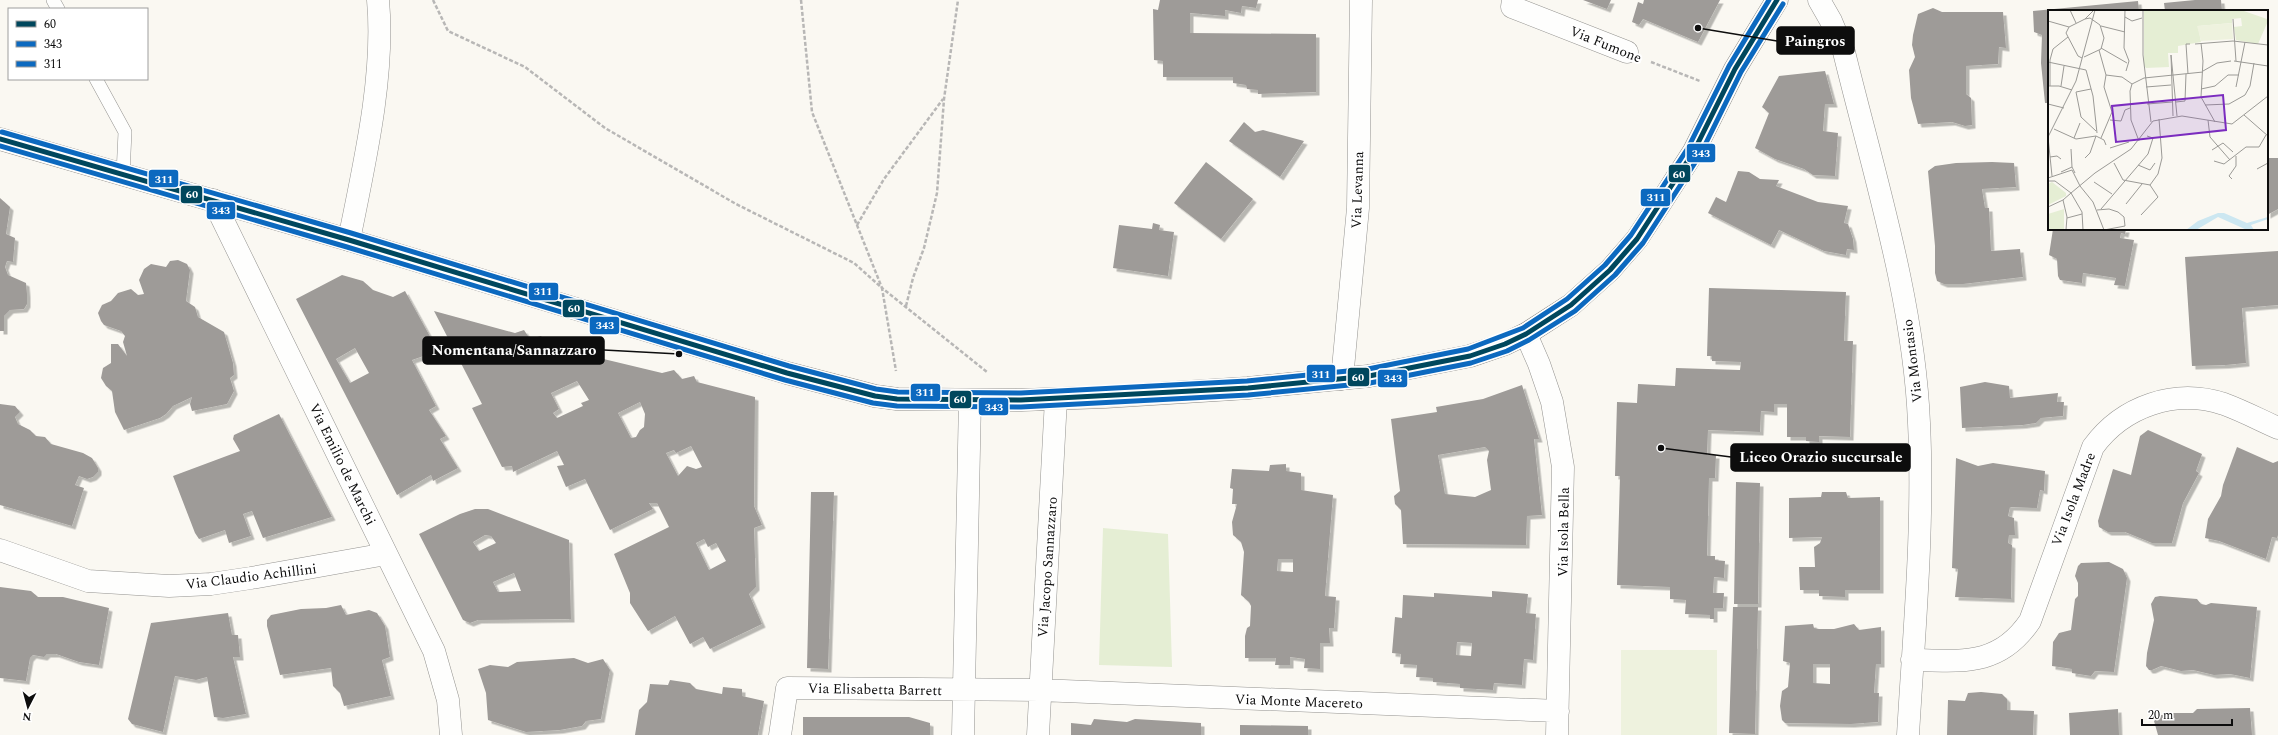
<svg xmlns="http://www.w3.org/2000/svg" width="2278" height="735" font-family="Spectral,serif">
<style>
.green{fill:#e5eed4}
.pitch{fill:#eef2de}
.building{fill:#9e9b98;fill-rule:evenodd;filter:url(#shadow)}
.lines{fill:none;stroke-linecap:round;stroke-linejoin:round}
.lane-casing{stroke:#949390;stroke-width:14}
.street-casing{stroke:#949390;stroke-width:23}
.secondary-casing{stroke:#8a8987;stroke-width:23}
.path{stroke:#b8b7b6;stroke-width:2.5;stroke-dasharray:4 2;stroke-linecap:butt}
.lane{stroke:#fefefd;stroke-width:13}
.street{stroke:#fefefd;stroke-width:22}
.secondary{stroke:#f4f1ea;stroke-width:22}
.bus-1-casing{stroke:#fff;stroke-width:8}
.bus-2-casing{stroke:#fff;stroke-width:8}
.bus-3-casing{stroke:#fff;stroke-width:8}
.bus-1{stroke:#00475d;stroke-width:5}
.bus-2{stroke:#0c69bf;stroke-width:5}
.bus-3{stroke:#0c69bf;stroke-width:5}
.labels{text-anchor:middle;stroke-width:4;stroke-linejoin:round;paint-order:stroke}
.street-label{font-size:14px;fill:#0d0d0d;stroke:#fff}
.inset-road{fill:none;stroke:#9b9a96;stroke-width:1}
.view{fill:#7b2cbf;fill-opacity:0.15;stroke:#7b2cbf;stroke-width:2}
.inset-edge{fill:none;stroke:#0d0d0d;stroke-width:2}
.leader{fill:none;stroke:#0d0d0d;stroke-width:1.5}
.callout-dot{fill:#0d0d0d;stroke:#fff;stroke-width:1.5}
.callout{fill:#0d0d0d;stroke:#0d0d0d;stroke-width:1.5}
.callout-label{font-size:15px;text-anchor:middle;font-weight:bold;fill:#fff}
.line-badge{stroke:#fff;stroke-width:1.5}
.badge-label{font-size:11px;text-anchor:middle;font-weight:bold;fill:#fff}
</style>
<defs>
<filter id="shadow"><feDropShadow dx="3.5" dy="3.5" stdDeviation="0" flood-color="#0004"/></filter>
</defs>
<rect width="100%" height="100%" fill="#faf8f2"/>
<path class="green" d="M1103,528L1168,534L1172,667L1099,665Z"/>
<path class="pitch" d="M1621,650H1717V735H1621Z"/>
<path class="building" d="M1160,0H1258L1256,8L1242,6L1241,13L1225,10V16L1190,13V33L1316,34V92L1258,94V90L1247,89L1246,85L1233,83V77H1163V61L1154,60L1153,9L1158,10Z
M1583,0H1611L1607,9Z
M1644,0H1720L1698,42L1643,19L1639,25L1632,22L1638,2L1643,4Z
M2195,0H2221L2222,11H2165L2164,3Z
M2138,1L2139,11H2049V103H2045L2041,63L2042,35L2034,32L2033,11Z
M1933,8L1942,12H2003L2006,48L1999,47L1998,64L1966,66V94L1971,98L1972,125L1965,126L1952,122L1918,124L1911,98L1909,70L1915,57L1912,45L1913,35L1918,14Z
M1825,71L1834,104H1825L1823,131L1838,133L1835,176L1813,175L1804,169L1775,159L1755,148L1769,113L1762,107L1779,76Z
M1244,122L1255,132L1263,130L1304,141L1280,177L1229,141Z
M2267,158H2278V209L2267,215Z
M1206,162L1253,199L1221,239L1174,203Z
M1992,162L2014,163L2016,187L1982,189L1985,208H1989L1991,251L2020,249L2023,277L1963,284H1944L1937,281L1935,273V246L1928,171L1935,166L1956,163Z
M1738,171L1749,172L1760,179L1779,180L1776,186L1818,202L1848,206L1844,223L1848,224L1853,239L1854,250L1847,249L1846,255L1824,251L1779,230L1771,245L1708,213L1716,197L1726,202Z
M0,198L10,207L6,234L15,238L13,262L7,261L5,267L8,275L26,283L27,294V304L24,309L10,310L4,316V331H0Z
M1153,223L1160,225L1159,230L1174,232L1168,276L1113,268L1119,225L1152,229Z
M2053,229H2126L2125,234L2121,233L2120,238L2134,240L2125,286L2114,285L2116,278L2083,273L2082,283L2060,280L2058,276L2057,259L2049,255Z
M2278,251V305L2242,308L2246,363L2226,365L2192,366L2185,257Z
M178,260L187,264L190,270L186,301L195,307L198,317L224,332L233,363L234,375L230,378L234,391L227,404L192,411L190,404L192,397L173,406L166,414L160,418L124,430L115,412L112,391L106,386L101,378L103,368L111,363V344H118L127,356L123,342L125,336L121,331L104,325L101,321L98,313L102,305L111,301L118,293L131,289L138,295L144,294L139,280L144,269L151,264L166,267L170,261Z
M342,275L363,281L373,290L393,297L405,291L438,351L412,360L436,406L429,410L446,436L440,439L458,468L433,481L431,475L397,495L296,299ZM355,348L369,373L350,383L336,359Z
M1709,288L1846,292L1844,341H1853L1850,437L1819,436V442L1806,441V437H1787V404H1774V412L1761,411L1760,432L1708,430L1707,455H1716L1715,478H1709L1707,556H1715V560L1725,561L1724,578L1714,577L1713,593H1724L1723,608H1714V619H1710V615L1685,614L1686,600L1670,599V587L1617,585L1620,476H1615L1617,402L1637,403L1638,384L1675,386L1676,368L1740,370L1741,362L1712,361V356H1707Z
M434,311L515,333L524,330L530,339L541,336L550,348L563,345L566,350L662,373L674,370L682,379L694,376L697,382L755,397L754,506L762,525L754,528L756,587L749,594L762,624L710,649L703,637L690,644L675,616L648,631L630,603V593L614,554L669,527L657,503H649L653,509L610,530L585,479L566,487L557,466L564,465L557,451L513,472L512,466L502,467L472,408L482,404ZM577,381L589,400L581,403L583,406L557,418L553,413L559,409L551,393ZM640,402L645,414L644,427L640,430L636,437L631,438L618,413ZM691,446L702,467L696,469L687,466L678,476L666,453L674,450L676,453ZM704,539L708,547L716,543L726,561L709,570L696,543Z
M1985,382L2009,386L2010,398L2058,393L2057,402H2064L2063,416L2041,418L2036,423L2023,425L1962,428L1960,387Z
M1522,385L1539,439H1534L1542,515L1527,516L1526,545L1403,544L1401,510L1395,504L1394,496L1400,491L1391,419L1437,412L1436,407L1483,399ZM1485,447L1489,451L1487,460L1491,490L1475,497L1445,494L1438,455Z
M0,404L15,406L20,412L15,417L18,424L30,430L36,436L45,437L51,444L83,453L92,458L98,468V472L93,477L87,479L79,476L75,485L84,488L72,526L0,505Z
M279,414L332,517L263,538L252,511L243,514L251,536L229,543L225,530L199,539L195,533L173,476L240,451L233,439L234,435Z
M2148,430L2202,454L2196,471L2199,473L2183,503L2172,543H2152L2125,532H2108L2099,527L2098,521L2113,469L2131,475L2140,436Z
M2237,447L2273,463L2278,461V535L2277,538L2272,537L2266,559L2219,541L2205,538L2208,519L2221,496L2223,485Z
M1956,458L1978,466L1993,463L2045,471L2044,491L2040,490L2037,508L2010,507L2008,516L2014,518L2015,535H2009L2008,543L2012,545L2011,599L1955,597L1958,569L1952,568Z
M1286,464V471L1301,473V490L1333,495L1325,596L1336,597L1334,628H1329L1330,643H1320V669L1304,668L1305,659L1290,657V665H1275L1276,658H1245V636L1247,628L1250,626L1251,606L1249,602L1241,595L1244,552L1241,542L1233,535L1232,522L1237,504H1232L1233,489L1230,488L1232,469L1269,471L1270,465ZM1278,559H1293V572L1277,571Z
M1736,482L1760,483L1758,604H1734Z
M811,492H834L828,669L807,668Z
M1822,492H1846L1848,498L1880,497V590H1845V597L1819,596V590H1800L1799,567H1815L1814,547L1820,543L1822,537L1789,538V498L1821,497Z
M475,509H488L569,540L571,619L478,620L470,623L463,620L419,534L460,514ZM485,535L491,536L496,543L479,551L473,542ZM514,573L521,591L498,592L493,582Z
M2109,562L2123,569L2127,578L2114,672L2095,671L2091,676L2072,673V669L2052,666L2053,642L2059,633L2071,630L2075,599L2078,596V583L2075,576L2078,566L2081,563Z
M0,587L31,591L38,597H63L109,608L99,665L79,662L56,654H47L44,657L33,655L30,658L26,681L0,678Z
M1492,591L1528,594L1526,613L1536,614L1533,660L1524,659L1522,685L1494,683L1493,690L1460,688V684L1433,682V678L1416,677L1417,665L1400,664L1401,654L1392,653L1395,617L1402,618L1403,595L1434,597V593L1492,597ZM1457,642L1472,643L1471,656L1456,655Z
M2160,596L2197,599L2201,604L2206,605L2211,603L2257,607L2250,678L2230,674L2214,675L2193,670L2181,671L2161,666L2152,670H2149L2146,666L2147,653L2154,620L2151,604L2155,597Z
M341,605L346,615L369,610L377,613L385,626L390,657L382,660L391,696L344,706L340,693L333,686L331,668L280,675L267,626V620L271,615L301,609L326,608Z
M1733,607H1758L1755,734L1729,733Z
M228,613L232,635H238L240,657H233L246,714L223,718L214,717L207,677L196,680L175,676L163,732L132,724L128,719L151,623Z
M1813,624L1814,628L1819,629H1834L1854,624L1859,630L1881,627V664H1876L1874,693H1879L1878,722L1851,724L1785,723L1782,720L1780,706L1782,691L1788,687L1790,663L1783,661L1785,626ZM1813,664H1830V684L1813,683Z
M574,658L588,663L603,659L610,670L601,719L586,721L582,726L560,730L526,732L488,720L486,693L478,669L490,665L508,667L517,662Z
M670,680L690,683L696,689L722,694L723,687L742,689V696L764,701L758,735H635L639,710L647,702L650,684L668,685Z
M1981,692L2002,694L2007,699V710L2034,711L2033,735H1947L1948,700L1965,701L1968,693Z
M2250,708L2252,735H2158L2154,721L2156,717L2167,713H2193L2197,709Z
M2118,709L2119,735H2070L2069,713Z
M803,717H909L930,723V735H803Z
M1094,719L1127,722L1135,719L1201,723V735H1071V723L1091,725Z
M1240,725L1308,726V735H1240Z"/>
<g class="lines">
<g class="lane-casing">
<path id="lane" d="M53,0L58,9
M96,79L125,132L123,174"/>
</g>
<g class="street-casing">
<path id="street" d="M1513,0L1512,7L1627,52
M1819,0L1831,21L1844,52C1873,171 1914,300 1919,423C1924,526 1914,632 1908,735
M213,200L434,651L448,700L451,735
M349,240C364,165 385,76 378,0
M1526,334L1539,364L1552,402L1563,467L1557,735
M1342,379L1358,208L1361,0
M0,550L88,581L169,586L211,584L251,578L386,554
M1912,660C1961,661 1999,667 2030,621L2093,447C2123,406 2175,388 2224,404C2243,411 2260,420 2278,428
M780,735L787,688L1039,690L1558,711
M963,735L970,400
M1038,735L1056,399"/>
</g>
<g class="secondary-casing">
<path id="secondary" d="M0,139L349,240L787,373L875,396L897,399L1021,400L1105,397L1248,388L1369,376L1470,356L1505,344L1526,334L1571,305L1610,270L1637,239L1658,207L1694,151L1735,69L1777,0"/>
</g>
<path class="path" d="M433,0L448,31L525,67L605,128L736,204L854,263L882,288L896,371
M801,0L812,112L882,288L987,372
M1651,62L1700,81
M857,225L884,179L943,99
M906,306L913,278L924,248L937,193L944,99L958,0"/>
<use href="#lane" class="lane"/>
<use href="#street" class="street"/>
<use href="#secondary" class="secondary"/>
<g class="bus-1-casing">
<path id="bus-1" d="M0,139L349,240L787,373L875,396L897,399L1021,400L1248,388L1369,376L1470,356L1505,344L1526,334L1571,305L1610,270L1637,239L1694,151L1735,69L1777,0"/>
</g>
<g class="bus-2-casing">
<path id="bus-2" d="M0,146L347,247L785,380L873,403L897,406L1021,407L1248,395L1370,383L1471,363L1507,351L1529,340L1575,311L1615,275L1643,243L1700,155L1741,72L1783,4"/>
</g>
<g class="bus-3-casing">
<path id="bus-3" d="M2,132L351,233L789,366L876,389L898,392L1021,393L1247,381L1368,369L1468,349L1523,328L1567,299L1605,265L1631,235L1688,148L1729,66L1769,0"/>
</g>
<use href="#bus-1" class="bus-1"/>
<use href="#bus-2" class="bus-2"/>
<use href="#bus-3" class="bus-3"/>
</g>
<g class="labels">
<g class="street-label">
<text transform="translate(1606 44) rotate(22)" y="5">Via Fumone</text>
<text transform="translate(1357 190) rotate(-88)" y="5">Via Levanna</text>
<text transform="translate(1912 361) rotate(-97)" y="5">Via Montasio</text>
<text transform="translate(343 464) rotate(64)" y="5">Via Emilio de Marchi</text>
<text transform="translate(2073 499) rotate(-69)" y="5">Via Isola Madre</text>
<text transform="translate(1563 532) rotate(-89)" y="5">Via Isola Bella</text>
<text transform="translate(1047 567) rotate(-86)" y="5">Via Jacopo Sannazzaro</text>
<text transform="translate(251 576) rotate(-7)" y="5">Via Claudio Achillini</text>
<text transform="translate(875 689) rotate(1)" y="5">Via Elisabetta Barrett</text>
<text transform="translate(1299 701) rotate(2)" y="5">Via Monte Macereto</text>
</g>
</g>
<g transform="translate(2048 10)">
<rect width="220" height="220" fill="#faf8f2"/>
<path d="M96,0H193L219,9L220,11L210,34L188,30L186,17L194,16L193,8L184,9V13L150,16L153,32L130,36V43H120L121,57L98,58L96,56ZM4,172L18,183V186L0,195V174ZM16,199V220H0V204Z" fill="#e5eed4"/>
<path d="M184,13L185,29L153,31L149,16Z" fill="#eef2de"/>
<path d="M170,203H176L199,213L220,207V209L203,215L206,220H199L170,207L148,220H138L150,211Z" fill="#cce7f1"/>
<path class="inset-road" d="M22,0L28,13M77,0L76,38L81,51L78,61M95,0V45L103,112M77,7L84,11L94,8M185,9L188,51M0,11L21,17M53,16L77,22M21,17L18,23L30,46L34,48M21,17L37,9L46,0M153,33L155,51L153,87L167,112M147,34L185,31L220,35M53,38L79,53M51,40L58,65M36,47L53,39L56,28L52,15L42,8L37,9M186,51L220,56M0,52L38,60L45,86L49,123M155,61L169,53L183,51M140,64L138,34H142M0,76H11L24,80M2,76V50L5,39L20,27M13,76L16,56M98,77L123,75M188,77L197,32M153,79L167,76L180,65H191M28,82L33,107L48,121M28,82L43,79M128,92L137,91L138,64M0,94L16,98M99,94L124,92M157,95L181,94L197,85L202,76L206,53M196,105L220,126M125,106L123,45L129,106M62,110L73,111L77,100L82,98M160,110L162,127L182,150M6,119L28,129L48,126M48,126L56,130L58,135M0,127L28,71L47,0M0,127L4,166M26,128L32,113M53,128L64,102L56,77L58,65L74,67L84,74M91,131L83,110L82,81L84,74L96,68L155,62M62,138L81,132M23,139L24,157L27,163M164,140L175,133L185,142M2,147L9,146L13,149M37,148L42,143L48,126M166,151L176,154L198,137H211L218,125M66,153L75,170L102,175M90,155L102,160L107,153M209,159L220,153M13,162L24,157M0,168L24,160L32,176M184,169L181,166L188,156V146M0,171H7L23,183L47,163L83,139L105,111L134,106L184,114L220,86M46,172L64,184M102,175L110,164L114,148L111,109M32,176L45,192L56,220L77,216L76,207L70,202L61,199L49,200M15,190L19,207L18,220M78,194L94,174M0,197L15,190L23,183L34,202L35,220M53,199L100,144L105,128L99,126M93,205L110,187L102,175M19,208L34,204"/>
<path class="view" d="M175,85L178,120L68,132L64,96Z"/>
<rect width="220" height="220" class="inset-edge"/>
</g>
<path class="leader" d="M1698 28L1777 41M679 354L604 350M1661 448L1731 457"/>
<g class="callout-dot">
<circle cx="1698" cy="28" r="4"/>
<circle cx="679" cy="354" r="4"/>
<circle cx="1661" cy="448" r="4"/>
</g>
<g class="callout">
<rect x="1777" y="27" width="77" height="27" rx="4"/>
<rect x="423" y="337" width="181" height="27" rx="4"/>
<rect x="1731" y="444" width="179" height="27" rx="4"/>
</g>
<g class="callout-label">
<text x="1815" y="46">Paingros</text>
<text x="514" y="355">Nomentana/Sannazzaro</text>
<text x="1821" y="462">Liceo Orazio succursale</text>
</g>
<g class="line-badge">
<rect x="1686" y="143" width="30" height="20" rx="4" fill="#0c69bf"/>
<rect x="1668" y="164" width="23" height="19" rx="4" fill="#00475d"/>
<rect x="148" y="169" width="31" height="19" rx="4" fill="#0c69bf"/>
<rect x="180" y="185" width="23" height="19" rx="4" fill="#00475d"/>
<rect x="1640" y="188" width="31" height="19" rx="4" fill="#0c69bf"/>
<rect x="206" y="201" width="30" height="19" rx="4" fill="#0c69bf"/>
<rect x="528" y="282" width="31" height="19" rx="4" fill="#0c69bf"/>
<rect x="562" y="299" width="23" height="19" rx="4" fill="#00475d"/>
<rect x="589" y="316" width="31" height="19" rx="4" fill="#0c69bf"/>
<rect x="1306" y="364" width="30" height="19" rx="4" fill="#0c69bf"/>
<rect x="1347" y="367" width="23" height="20" rx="4" fill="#00475d"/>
<rect x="1377" y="369" width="31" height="19" rx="4" fill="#0c69bf"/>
<rect x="910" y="383" width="31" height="19" rx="4" fill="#0c69bf"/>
<rect x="949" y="390" width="23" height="19" rx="4" fill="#00475d"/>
<rect x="978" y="397" width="31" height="19" rx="4" fill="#0c69bf"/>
</g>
<g class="badge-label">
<text x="1701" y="157">343</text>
<text x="1679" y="178">60</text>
<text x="164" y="183">311</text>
<text x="192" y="198">60</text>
<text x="1656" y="201">311</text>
<text x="221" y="214">343</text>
<text x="543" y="295">311</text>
<text x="574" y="312">60</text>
<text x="605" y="329">343</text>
<text x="1321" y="378">311</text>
<text x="1358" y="381">60</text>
<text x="1393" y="382">343</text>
<text x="925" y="396">311</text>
<text x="960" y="403">60</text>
<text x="994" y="411">343</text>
</g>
<rect x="8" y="8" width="140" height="72" fill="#ffffff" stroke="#9e9e9e"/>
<rect x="16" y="21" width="20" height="6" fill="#00475d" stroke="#9e9e9e"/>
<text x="44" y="28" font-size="12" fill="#0d0d0d">60</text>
<rect x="16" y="41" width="20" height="6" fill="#0c69bf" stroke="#9e9e9e"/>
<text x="44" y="48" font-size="12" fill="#0d0d0d">343</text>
<rect x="16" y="61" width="20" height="6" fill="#0c69bf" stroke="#9e9e9e"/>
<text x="44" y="68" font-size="12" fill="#0d0d0d">311</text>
<g transform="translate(28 707) rotate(186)" stroke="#ffffff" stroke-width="3" paint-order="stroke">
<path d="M0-3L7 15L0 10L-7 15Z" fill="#0d0d0d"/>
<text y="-6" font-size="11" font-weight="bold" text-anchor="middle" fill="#0d0d0d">N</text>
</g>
<path d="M2142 719v6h90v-6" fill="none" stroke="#0d0d0d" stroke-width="2"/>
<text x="2148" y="719" font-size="12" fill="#0d0d0d" stroke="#ffffff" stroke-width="3" paint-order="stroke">20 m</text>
</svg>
